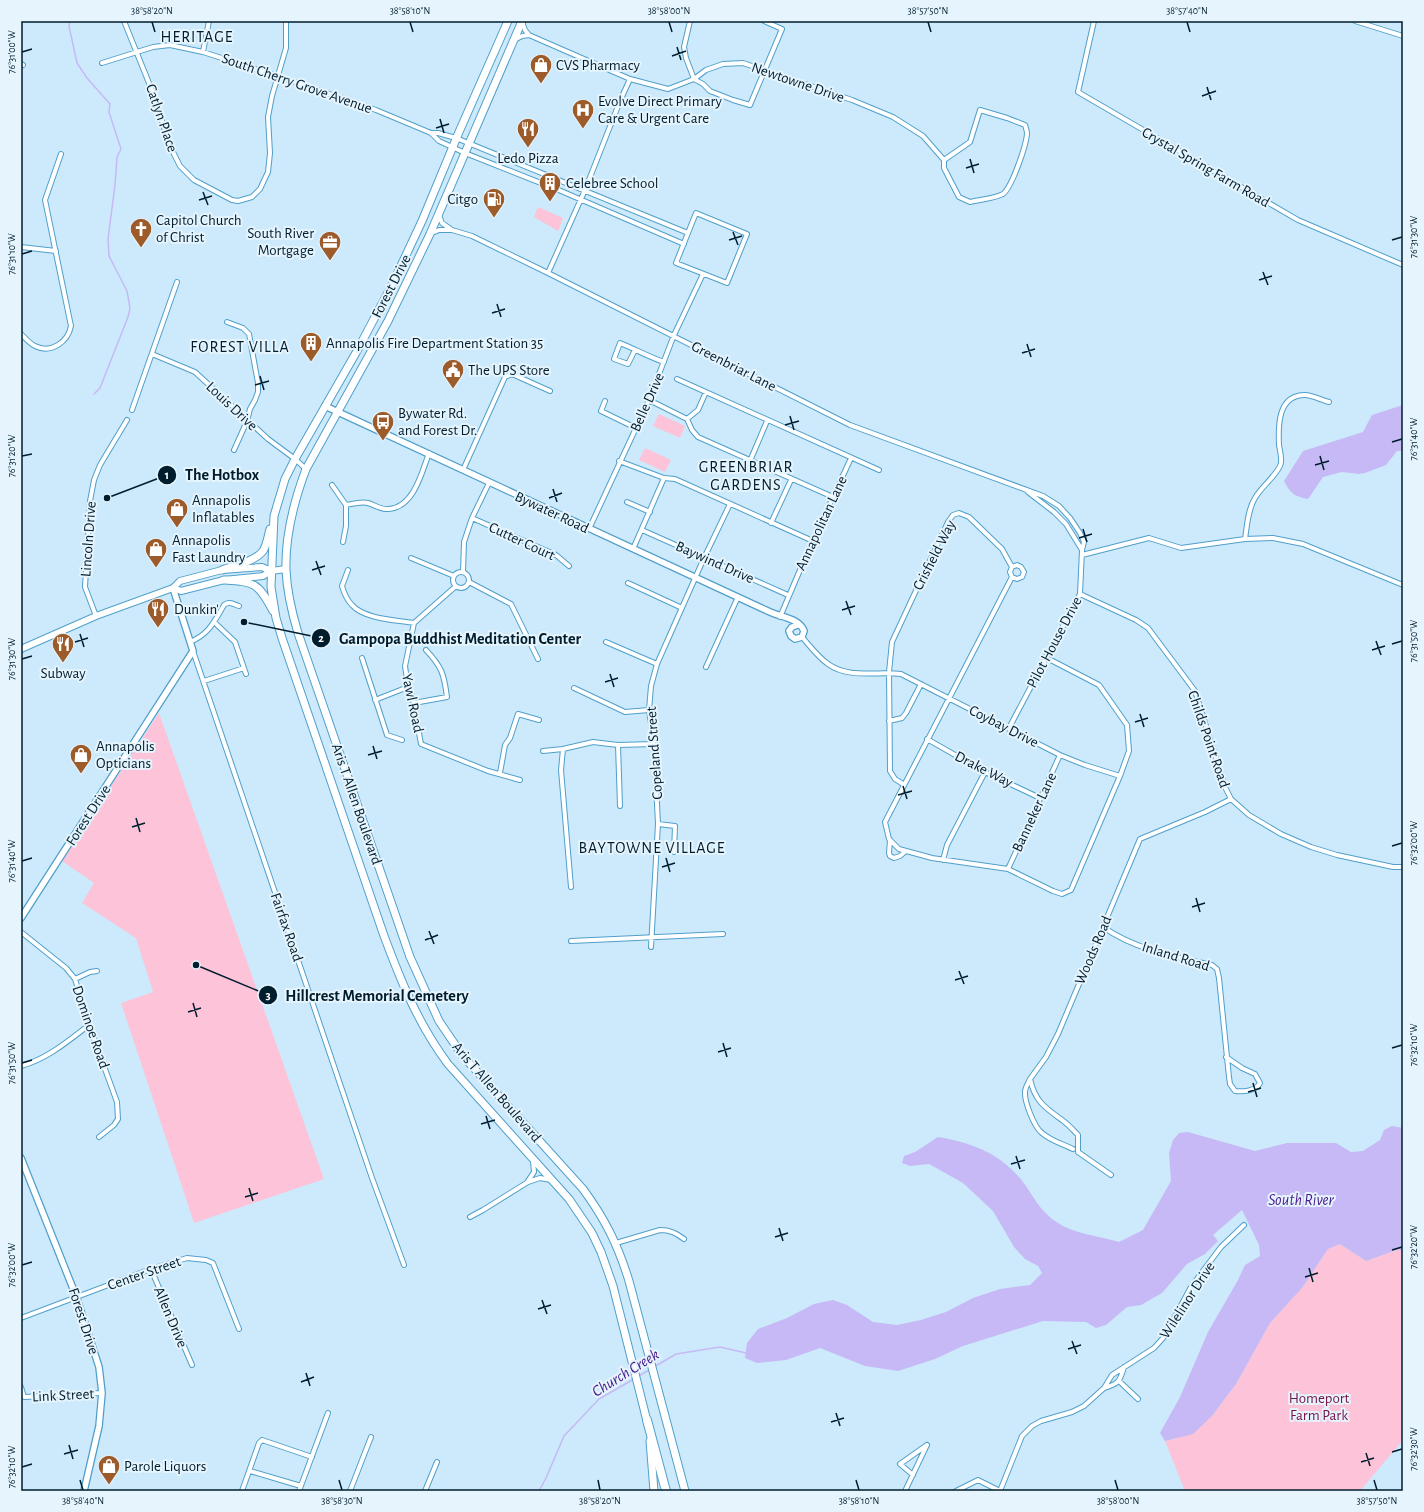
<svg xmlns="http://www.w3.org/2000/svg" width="1424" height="1512" font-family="'Alegreya Sans',sans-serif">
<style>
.green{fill:#fdc3d9}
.water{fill:#c6b9f5}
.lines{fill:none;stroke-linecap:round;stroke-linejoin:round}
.stream{stroke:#c6b9f5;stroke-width:1.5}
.minor-casing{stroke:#509fca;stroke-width:6}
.tertiary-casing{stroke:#509fca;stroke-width:8}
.secondary-casing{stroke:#509fca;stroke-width:8}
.primary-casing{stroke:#509fca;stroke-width:9}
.motorway-casing{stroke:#509fca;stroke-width:10}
.minor{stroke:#fff;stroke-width:4}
.tertiary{stroke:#fff;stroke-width:5.5}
.secondary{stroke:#fff;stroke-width:6}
.primary{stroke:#fff;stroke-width:7}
.motorway{stroke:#fff;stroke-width:8}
.ticks{fill:none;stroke:#001d2d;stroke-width:1.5}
.labels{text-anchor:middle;stroke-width:4;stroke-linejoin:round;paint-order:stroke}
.poi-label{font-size:15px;fill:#001d2d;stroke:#e5f4fd;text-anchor:start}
.street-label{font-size:15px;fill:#001d2d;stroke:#e5f4fd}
.park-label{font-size:15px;fill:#751447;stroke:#e5f4fd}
.neighbourhood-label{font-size:16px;letter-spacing:1px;fill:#001d2d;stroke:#e5f4fd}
.water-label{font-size:16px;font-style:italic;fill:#481a8c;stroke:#e5f4fd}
.leader{fill:none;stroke:#001d2d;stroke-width:1.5}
.callout-dot{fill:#001d2d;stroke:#e5f4fd;stroke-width:1.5}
.mark-label{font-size:12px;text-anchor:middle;font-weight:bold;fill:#fff}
.callout-label{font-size:16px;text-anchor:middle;font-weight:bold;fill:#001d2d;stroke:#e5f4fd;stroke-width:4;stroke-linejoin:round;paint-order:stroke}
.neatline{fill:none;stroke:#001d2d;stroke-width:1.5}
.ticks-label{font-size:10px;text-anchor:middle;fill:#001d2d}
</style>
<rect width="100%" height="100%" fill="#cceafc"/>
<path class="green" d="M538,207L563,218L558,231L534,217Z
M659,414L685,426L680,438L653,426Z
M645,448L671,460L665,472L639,460Z
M159,713L324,1179L194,1223L121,1003L153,992L136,938L82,903L94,883L62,861Z
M1340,1244L1366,1261L1399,1249L1403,1253V1440L1360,1491H1185L1165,1441L1175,1439L1212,1416L1236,1384L1270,1323L1302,1288L1328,1249Z"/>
<path class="water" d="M1403,405V451H1397L1386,465L1365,473L1359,474L1342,472L1323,477L1308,499C1294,496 1291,494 1284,481L1303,451L1363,432L1372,415Z
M1392,1126L1403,1128V1253L1399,1249L1366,1261L1340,1244L1328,1249L1302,1288L1270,1323L1236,1384L1212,1416L1193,1434L1165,1441L1160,1433L1180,1397L1208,1332L1238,1280L1245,1265L1260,1256L1259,1245L1242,1210L1213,1235L1218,1241L1205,1254L1187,1264L1162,1293L1141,1305L1127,1307L1106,1325L1096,1328L1086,1322L1043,1321L963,1346L935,1359L898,1371L865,1366L820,1348L786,1360L757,1363L745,1358L747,1343L758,1329L787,1318L814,1304L833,1300L847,1305L873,1322L897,1325L921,1320L946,1312L973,1298L1000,1289L1030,1285L1042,1273L1038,1266L1025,1259L1014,1247L993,1211L963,1183L929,1164L910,1166L902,1163L904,1156L915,1152L938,1137C974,1143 1004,1155 1026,1186C1036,1201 1042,1213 1058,1223C1074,1234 1100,1236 1119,1242L1143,1230L1171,1181L1169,1153L1173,1140L1179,1133L1188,1132L1255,1151L1287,1143H1336L1351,1152L1363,1151L1380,1140L1384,1130Z"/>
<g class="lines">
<path class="stream" d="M70,21L69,26L77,63L87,78L110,104L109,112L121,149L117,157L115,185L108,239L109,256L127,291L130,308L128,317L100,388L94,394
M654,1367L676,1354L720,1347L746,1353
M639,1376L649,1370
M539,1491L546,1478L564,1436L599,1399L634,1379"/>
<g class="minor-casing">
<path id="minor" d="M124,21L155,98L169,144L180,166L194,180L232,200L238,201L252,197L260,189L268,172L270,153L268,117L272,96L286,48V21
M690,21L684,47L686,58L694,79L703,84L710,91L733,100L750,105L782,29L764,21
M1094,21L1078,92L1298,220L1403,265
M1355,21L1403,36
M522,22L525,30L529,35L630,79L668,89L694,79L706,70L723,64L743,63L852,100L893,117L923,136L944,160V168L959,197L970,202C979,200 996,198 1003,194C1012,187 1026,146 1027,134C1027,131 1026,128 1025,125L1007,118L980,110L970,142L944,160
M514,40L522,36L529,35
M203,52L209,21
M102,63L153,47L170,45L203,52L277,76L376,110L431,133H438L456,138L688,233
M21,64L23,65
M431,133L439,141L465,153L561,191L684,244
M696,213L747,234L727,283L676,263Z
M439,215L442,223L452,230L472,236L548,273L850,425L1043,496L1059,506L1070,518L1080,533L1084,542L1082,550L1080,594L1009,728
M432,233L439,230H452
M21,247L56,251
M548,273L585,190L620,101L630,79
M227,322L243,328L249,334L258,383V392L255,400L250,409L247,421L234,450
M21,334C25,338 30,344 35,346C51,354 68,342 71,326L45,200L61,154
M635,350L628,364L614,359L620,343C635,349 649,357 664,362
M152,354L195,372L268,439L295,459L306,469
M677,379L879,470
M649,400L687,419L692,430L698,437L833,497
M605,401L601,411L636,428
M132,410L177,282
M687,419L698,410L706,392
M619,461L664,478L675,479L813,541
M750,461L767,421
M463,470L505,377L512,374L550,391
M332,485L346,505V526L343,542
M1028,492L1054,512L1066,524L1082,550
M627,502L650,512
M346,505C352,504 361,501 368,503C375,505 381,510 389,509C414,507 422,472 429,453
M472,518L556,555L569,566
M771,523L791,480
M589,529L649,400L674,335L703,274
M642,530L788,595
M1245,539C1247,526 1248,509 1255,498C1262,486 1274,478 1280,466C1283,460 1280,452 1279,445C1278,425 1278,395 1305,395C1312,395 1321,400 1329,402
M633,549L664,478
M1082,555L1149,538L1181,548L1245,539L1273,538L1303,544L1403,585
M411,558L454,576
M348,570L342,586C344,593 347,600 352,605C364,619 396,620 414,623
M453 580a8 8 0 1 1 16 0a8 8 0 1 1-16 0Z
M463,572L464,542L472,518L489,483
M1012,577L1010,572L1012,567L1017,565L1021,567L1024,572L1022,577L1017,579L1012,577L885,822L889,839L899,849L932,858L1008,869L1053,891L1062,894L1071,890L1120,776L1129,751L1127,725L1099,685L1045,657
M469,582L511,604L538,659
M628,583L682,608
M456,586L414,623L405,666L408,687L412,695L421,744L488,771L520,780
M1080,594L1136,620L1148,628L1195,691L1225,787L1231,799L1249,815L1281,834L1311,847L1337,855L1393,867H1403
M96,616L85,587L90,501L94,480L100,465L127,420
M780,617L803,563L851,458
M214,622L235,642L246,674
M802,637C810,646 818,657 828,664C849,679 877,671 901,674L1060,755L1085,765L1120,776
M190,642C209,634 214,622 224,605C229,601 233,604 239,606
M606,642L657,664
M193,651L372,1178L404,1265
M362,658L387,735L402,740
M706,667L738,597
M204,681L244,668
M574,688L625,712L649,710
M375,700L408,687
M414,703L447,697C444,674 442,667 426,650
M889,721L902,718L906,713L921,684
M927,739L985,772L1040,798
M618,745L620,806
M563,749L561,770L571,887
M543,751L563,749L593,742L618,745L654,744
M500,773L505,745L510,738L518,714L539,720
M903,784L895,779L890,771L889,672L892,642L948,522L953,515L959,513L969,517L1002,549L1012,567
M658,824L675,826L674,852
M890,840L889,853L890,856L894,858L900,856L906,851
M943,860L947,845L985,772
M1008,869L1060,755
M1103,927C1134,949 1175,957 1212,965L1217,969L1219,978L1229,1077L1230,1084L1235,1091C1243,1092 1256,1091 1260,1083L1255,1074L1242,1068L1226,1057
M21,932L66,968L75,979L89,1025L117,1102L118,1119L114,1125L99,1137
M571,941L723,934
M651,947L658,824L654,744L649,710L651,686L657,664L704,558L730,504
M75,979L90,972L97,971
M21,1066C47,1059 68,1041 89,1025
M1030,1079C1028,1083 1026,1086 1025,1091C1024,1101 1034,1127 1042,1133C1051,1141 1063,1144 1073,1149
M1111,1175L1078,1152V1135C1073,1130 1068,1124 1062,1120C1044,1107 1035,1101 1030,1079L1046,1057L1058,1034L1140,839L1205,812L1231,799
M528,1181L534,1172L533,1161
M470,1217L483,1210L528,1182L540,1178L551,1180
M616,1243L660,1230C670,1230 676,1233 684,1239
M151,1269L192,1365
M21,1318L151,1269L187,1258L206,1260L213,1263L239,1329
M1119,1381L1138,1399
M21,1387L24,1397L102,1393
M1104,1388C1118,1384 1120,1382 1124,1367
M250,1471L301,1486
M913,1475L900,1464L927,1445
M242,1491L259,1443L262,1440L312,1457
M299,1491L328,1413
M350,1491L371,1437
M425,1491L437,1462
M905,1491L927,1445
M956,1491L978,1480L1000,1491
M1000,1491L1022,1436L1032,1426L1041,1421L1072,1412L1084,1406L1104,1388L1112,1375L1154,1348L1164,1337L1191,1287L1221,1247L1244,1225"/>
</g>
<g class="tertiary-casing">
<path id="tertiary" d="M325,406L770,612C781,617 799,618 804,631L802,637L795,639L791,636L789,631L792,627L798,625
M21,918L193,651L173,588
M21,1158L76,1296L99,1367L102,1393L99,1426L84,1491"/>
</g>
<g class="secondary-casing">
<path id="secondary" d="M173,588L181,591L224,580L263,576L271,571
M21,649L96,616L173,588L180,581L222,570L262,567L271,571L286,569"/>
</g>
<g class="primary-casing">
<path id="primary" d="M508,21L459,132L422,221L392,285L357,351L295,459L285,479L274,516L271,587L276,618L282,638L383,933C400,979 418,1024 448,1064L569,1199L592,1233L601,1252L613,1286L648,1425
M522,21L430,234L388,321L306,469C294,501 285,535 286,570C287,592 292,613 298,633L410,957L439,1021L462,1055L583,1189C605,1219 618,1245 629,1281L685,1491
M222,570C235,565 254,562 263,551C267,545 268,536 270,529
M224,580C254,582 258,582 273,611
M650,1441L654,1491"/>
</g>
<g class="motorway-casing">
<path id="motorway" d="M647,1420L666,1491"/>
</g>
<use href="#minor" class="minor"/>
<use href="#tertiary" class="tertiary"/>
<use href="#secondary" class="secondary"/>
<use href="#primary" class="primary"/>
<use href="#motorway" class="motorway"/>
</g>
<path class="ticks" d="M152,22L155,32M410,22L413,32M669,22L672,32M928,22L931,32M1187,22L1190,32M677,47L681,60M22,52L32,49M672,56L686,51M1207,87L1211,100M1202,96L1216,91M440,119L444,133M436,128L449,124M970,159L974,173M966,168L979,164M203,192L208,205M199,200L212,196M733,232L738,245M729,240L742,236M1392,240L1402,237M22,254L32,251M1263,272L1268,285M1259,280L1272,276M497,304L501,317M492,313L505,309M1027,344L1031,357M1022,353L1035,349M260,376L264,390M255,385L269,381M790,416L794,430M785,425L799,421M1392,442L1402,439M22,456L32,454M1320,456L1324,470M1315,465L1329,461M553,489L557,502M549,498L562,493M1083,529L1087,542M1079,538L1092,534M316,561L321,575M312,570L325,566M846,601L851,615M842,610L855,606M80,634L84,647M1376,641L1381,655M75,642L88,638M1392,644L1402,641M1372,650L1385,646M22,659L32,656M610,674L614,687M605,682L618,678M1140,714L1144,727M1135,722L1148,718M373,746L377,759M368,755L382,751M903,786L907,799M898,795L912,791M136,818L140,832M132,827L145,823M1392,846L1402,843M666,858L670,872M22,861L32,858M662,867L675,863M1196,898L1200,912M1192,907L1205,903M429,931L434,944M425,940L438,935M959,971L964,984M955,980L968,976M193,1003L197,1017M188,1012L201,1008M723,1043L727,1057M1392,1048L1402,1045M718,1052L731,1048M22,1063L32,1060M1253,1083L1257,1097M1248,1092L1261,1088M486,1116L490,1129M481,1124L495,1120M1016,1156L1020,1169M1011,1164L1025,1160M249,1188L253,1201M245,1197L258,1193M779,1228L783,1241M775,1237L788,1233M1392,1250L1402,1247M22,1265L32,1262M1309,1268L1313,1282M1305,1277L1318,1273M542,1300L547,1314M538,1309L551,1305M1072,1341L1077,1354M1068,1349L1081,1345M306,1373L310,1386M301,1382L314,1377M836,1413L840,1426M831,1422L844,1418M69,1445L73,1459M1392,1452L1402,1449M1366,1453L1370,1466M64,1454L78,1450M1361,1462L1374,1458M22,1467L32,1464M80,1480L83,1490M339,1480L342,1490M598,1480L600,1490M856,1480L859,1490M1115,1480L1118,1490M1374,1480L1377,1490"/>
<defs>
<g id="shop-pin" transform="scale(1.15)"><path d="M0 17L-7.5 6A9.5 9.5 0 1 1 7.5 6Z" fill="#9d5b29" stroke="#e5f4fd"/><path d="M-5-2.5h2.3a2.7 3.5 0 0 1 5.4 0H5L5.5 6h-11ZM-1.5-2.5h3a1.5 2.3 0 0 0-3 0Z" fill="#fff"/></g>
<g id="hospital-pin" transform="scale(1.15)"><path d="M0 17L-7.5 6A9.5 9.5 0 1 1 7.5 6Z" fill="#9d5b29" stroke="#e5f4fd"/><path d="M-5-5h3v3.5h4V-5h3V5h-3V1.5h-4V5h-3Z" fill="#fff"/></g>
<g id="restaurant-pin" transform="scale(1.15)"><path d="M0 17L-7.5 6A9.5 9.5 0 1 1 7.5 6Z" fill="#9d5b29" stroke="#e5f4fd"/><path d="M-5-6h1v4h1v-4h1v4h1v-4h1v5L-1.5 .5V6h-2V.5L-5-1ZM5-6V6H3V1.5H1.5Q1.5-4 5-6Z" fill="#fff"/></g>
<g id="building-pin" transform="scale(1.15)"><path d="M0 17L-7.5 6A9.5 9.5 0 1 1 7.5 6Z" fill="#9d5b29" stroke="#e5f4fd"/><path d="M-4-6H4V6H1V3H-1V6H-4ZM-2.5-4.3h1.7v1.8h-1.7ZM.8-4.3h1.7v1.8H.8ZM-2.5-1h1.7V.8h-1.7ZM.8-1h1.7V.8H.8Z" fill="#fff"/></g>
<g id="fuel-pin" transform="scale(1.15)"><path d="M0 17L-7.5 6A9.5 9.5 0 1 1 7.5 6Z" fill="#9d5b29" stroke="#e5f4fd"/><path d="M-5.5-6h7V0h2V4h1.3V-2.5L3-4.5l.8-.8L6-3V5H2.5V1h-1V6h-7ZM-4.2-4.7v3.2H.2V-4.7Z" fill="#fff"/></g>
<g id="church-pin" transform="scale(1.15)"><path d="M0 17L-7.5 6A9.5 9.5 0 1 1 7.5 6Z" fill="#9d5b29" stroke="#e5f4fd"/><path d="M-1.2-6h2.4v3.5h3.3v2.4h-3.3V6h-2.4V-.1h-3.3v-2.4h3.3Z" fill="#fff"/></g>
<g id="office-pin" transform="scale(1.15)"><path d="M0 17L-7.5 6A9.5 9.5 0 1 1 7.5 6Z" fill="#9d5b29" stroke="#e5f4fd"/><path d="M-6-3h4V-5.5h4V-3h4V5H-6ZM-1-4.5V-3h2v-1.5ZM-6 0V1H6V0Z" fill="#fff"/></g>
<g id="civic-pin" transform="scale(1.15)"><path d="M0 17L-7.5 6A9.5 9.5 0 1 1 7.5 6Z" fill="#9d5b29" stroke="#e5f4fd"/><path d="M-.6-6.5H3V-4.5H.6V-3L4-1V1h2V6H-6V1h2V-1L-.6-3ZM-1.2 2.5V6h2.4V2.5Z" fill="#fff"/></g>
<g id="bus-pin" transform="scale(1.15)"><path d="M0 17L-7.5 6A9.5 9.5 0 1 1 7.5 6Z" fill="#9d5b29" stroke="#e5f4fd"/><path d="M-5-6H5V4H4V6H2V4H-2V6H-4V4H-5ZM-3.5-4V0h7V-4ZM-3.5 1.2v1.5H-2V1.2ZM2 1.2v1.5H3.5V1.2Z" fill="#fff"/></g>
</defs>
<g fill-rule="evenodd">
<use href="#shop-pin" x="541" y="65"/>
<use href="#hospital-pin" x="583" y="110"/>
<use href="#restaurant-pin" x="528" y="129"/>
<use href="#building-pin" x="550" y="183"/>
<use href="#fuel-pin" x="494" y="199"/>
<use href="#church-pin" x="141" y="229"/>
<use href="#office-pin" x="330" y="242"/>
<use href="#building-pin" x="311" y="343"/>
<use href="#civic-pin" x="453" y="370"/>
<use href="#bus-pin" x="383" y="422"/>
<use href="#shop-pin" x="177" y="509"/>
<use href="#shop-pin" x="156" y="549"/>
<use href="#restaurant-pin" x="158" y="609"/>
<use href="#restaurant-pin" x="63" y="644"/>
<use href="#shop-pin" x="81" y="755"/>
<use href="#shop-pin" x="109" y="1466"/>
</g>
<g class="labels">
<g class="poi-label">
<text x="556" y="70">CVS Pharmacy</text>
<text x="598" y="106">Evolve Direct Primary<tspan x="598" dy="17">Care &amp; Urgent Care</tspan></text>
<text x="528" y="163" text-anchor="middle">Ledo Pizza</text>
<text x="566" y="188">Celebree School</text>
<text x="478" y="204" text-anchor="end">Citgo</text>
<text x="156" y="225">Capitol Church<tspan x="156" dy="17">of Christ</tspan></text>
<text x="314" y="238" text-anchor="end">South River<tspan x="314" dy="17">Mortgage</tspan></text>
<text x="326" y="348">Annapolis Fire Department Station 35</text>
<text x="468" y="375">The UPS Store</text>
<text x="398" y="418">Bywater Rd.<tspan x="398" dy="17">and Forest Dr.</tspan></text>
<text x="192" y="505">Annapolis<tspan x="192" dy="17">Inflatables</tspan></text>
<text x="172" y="545">Annapolis<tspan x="172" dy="17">Fast Laundry</tspan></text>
<text x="174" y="614">Dunkin'</text>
<text x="63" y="678" text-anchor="middle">Subway</text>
<text x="96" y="751">Annapolis<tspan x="96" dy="17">Opticians</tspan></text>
<text x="124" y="1471">Parole Liquors</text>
</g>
<g class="street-label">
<text transform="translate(798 82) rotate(19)" y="5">Newtowne Drive</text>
<text transform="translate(297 83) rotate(19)" y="5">South Cherry Grove Avenue</text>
<text transform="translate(162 118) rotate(71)" y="5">Catlyn Place</text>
<text transform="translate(1206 167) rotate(30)" y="5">Crystal Spring Farm Road</text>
<text transform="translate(391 286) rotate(-63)" y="5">Forest Drive</text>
<text transform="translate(734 366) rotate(27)" y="5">Greenbriar Lane</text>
<text transform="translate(647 402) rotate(-66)" y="5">Belle Drive</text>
<text transform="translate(232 406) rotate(43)" y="5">Louis Drive</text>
<text transform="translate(552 512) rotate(25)" y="5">Bywater Road</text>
<text transform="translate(821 523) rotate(-65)" y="5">Annapolitan Lane</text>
<text transform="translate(88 539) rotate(-86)" y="5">Lincoln Drive</text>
<text transform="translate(522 541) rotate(25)" y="5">Cutter Court</text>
<text transform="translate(934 555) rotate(-63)" y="5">Crisfield Way</text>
<text transform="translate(715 562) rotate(24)" y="5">Baywind Drive</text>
<text transform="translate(1054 642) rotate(-62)" y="5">Pilot House Drive</text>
<text transform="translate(413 703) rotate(78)" y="5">Yawl Road</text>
<text transform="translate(1004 726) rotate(27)" y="5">Coybay Drive</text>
<text transform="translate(1209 739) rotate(71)" y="5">Childs Point Road</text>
<text transform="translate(654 753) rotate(-94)" y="5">Copeland Street</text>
<text transform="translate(984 769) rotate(27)" y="5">Drake Way</text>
<text transform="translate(357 804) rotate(71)" y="5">Aris T Allen Boulevard</text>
<text transform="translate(1034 812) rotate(-65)" y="5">Banneker Lane</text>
<text transform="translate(88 815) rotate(-57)" y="5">Forest Drive</text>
<text transform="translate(287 927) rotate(71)" y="5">Fairfax Road</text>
<text transform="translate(1093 950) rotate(-67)" y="5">Woods Road</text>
<text transform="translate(1176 956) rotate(17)" y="5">Inland Road</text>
<text transform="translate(91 1027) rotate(71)" y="5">Dominoe Road</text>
<text transform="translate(497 1092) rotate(49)" y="5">Aris T Allen Boulevard</text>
<text transform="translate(144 1273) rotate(-19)" y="5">Center Street</text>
<text transform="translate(1187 1300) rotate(-57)" y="5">Wilelinor Drive</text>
<text transform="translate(171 1317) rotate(67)" y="5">Allen Drive</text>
<text transform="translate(84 1321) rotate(72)" y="5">Forest Drive</text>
<text transform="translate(63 1395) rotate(-3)" y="5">Link Street</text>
</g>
<g class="park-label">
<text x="1319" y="1403">Homeport<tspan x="1319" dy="17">Farm Park</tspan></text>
</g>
<g class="neighbourhood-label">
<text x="197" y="42">HERITAGE</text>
<text x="240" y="352">FOREST VILLA</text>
<text x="746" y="472">GREENBRIAR<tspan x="746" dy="18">GARDENS</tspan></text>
<text x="652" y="853">BAYTOWNE VILLAGE</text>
</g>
<g class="water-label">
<text x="1301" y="1205">South River</text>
<text transform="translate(625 1372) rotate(-32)" y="6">Church Creek</text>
</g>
</g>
<path class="leader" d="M107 498L167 475M244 622L321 638M196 965L268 995"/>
<g class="callout-dot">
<circle cx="107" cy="498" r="4"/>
<circle cx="244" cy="622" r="4"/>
<circle cx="196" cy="965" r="4"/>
<circle cx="167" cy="475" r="10"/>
<circle cx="321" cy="638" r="10"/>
<circle cx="268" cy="995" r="10"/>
</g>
<g class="mark-label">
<text x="167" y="479">1</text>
<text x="321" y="642">2</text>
<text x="268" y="999">3</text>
</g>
<g class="callout-label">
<text x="222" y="480">The Hotbox</text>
<text x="460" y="644">Gampopa Buddhist Meditation Center</text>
<text x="377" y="1001">Hillcrest Memorial Cemetery</text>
</g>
<rect width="1424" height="1512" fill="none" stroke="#e5f4fd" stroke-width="44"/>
<rect x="22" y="22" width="1380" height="1468" class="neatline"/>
<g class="ticks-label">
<text x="152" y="14">38°58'20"N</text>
<text x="410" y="14">38°58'10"N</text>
<text x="669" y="14">38°58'00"N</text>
<text x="928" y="14">38°57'50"N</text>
<text x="1187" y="14">38°57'40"N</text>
<text transform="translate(11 52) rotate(-90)" y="4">76°31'00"W</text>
<text transform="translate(1413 237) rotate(-90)" y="4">76°31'30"W</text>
<text transform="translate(11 254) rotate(-90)" y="4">76°31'10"W</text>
<text transform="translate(1413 439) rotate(-90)" y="4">76°31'40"W</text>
<text transform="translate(11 456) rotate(-90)" y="4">76°31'20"W</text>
<text transform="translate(1413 641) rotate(-90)" y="4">76°31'50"W</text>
<text transform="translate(11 659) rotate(-90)" y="4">76°31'30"W</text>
<text transform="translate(1413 843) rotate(-90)" y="4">76°32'00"W</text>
<text transform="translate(11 861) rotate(-90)" y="4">76°31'40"W</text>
<text transform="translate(1413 1045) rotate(-90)" y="4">76°32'10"W</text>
<text transform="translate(11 1063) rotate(-90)" y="4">76°31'50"W</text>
<text transform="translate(1413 1247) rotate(-90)" y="4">76°32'20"W</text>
<text transform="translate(11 1265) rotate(-90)" y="4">76°32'00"W</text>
<text transform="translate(1413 1449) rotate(-90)" y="4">76°32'30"W</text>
<text transform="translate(11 1467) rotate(-90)" y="4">76°32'10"W</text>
<text x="83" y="1504">38°58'40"N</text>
<text x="342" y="1504">38°58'30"N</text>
<text x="600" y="1504">38°58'20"N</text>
<text x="859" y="1504">38°58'10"N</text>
<text x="1118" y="1504">38°58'00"N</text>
<text x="1377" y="1504">38°57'50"N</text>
</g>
</svg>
